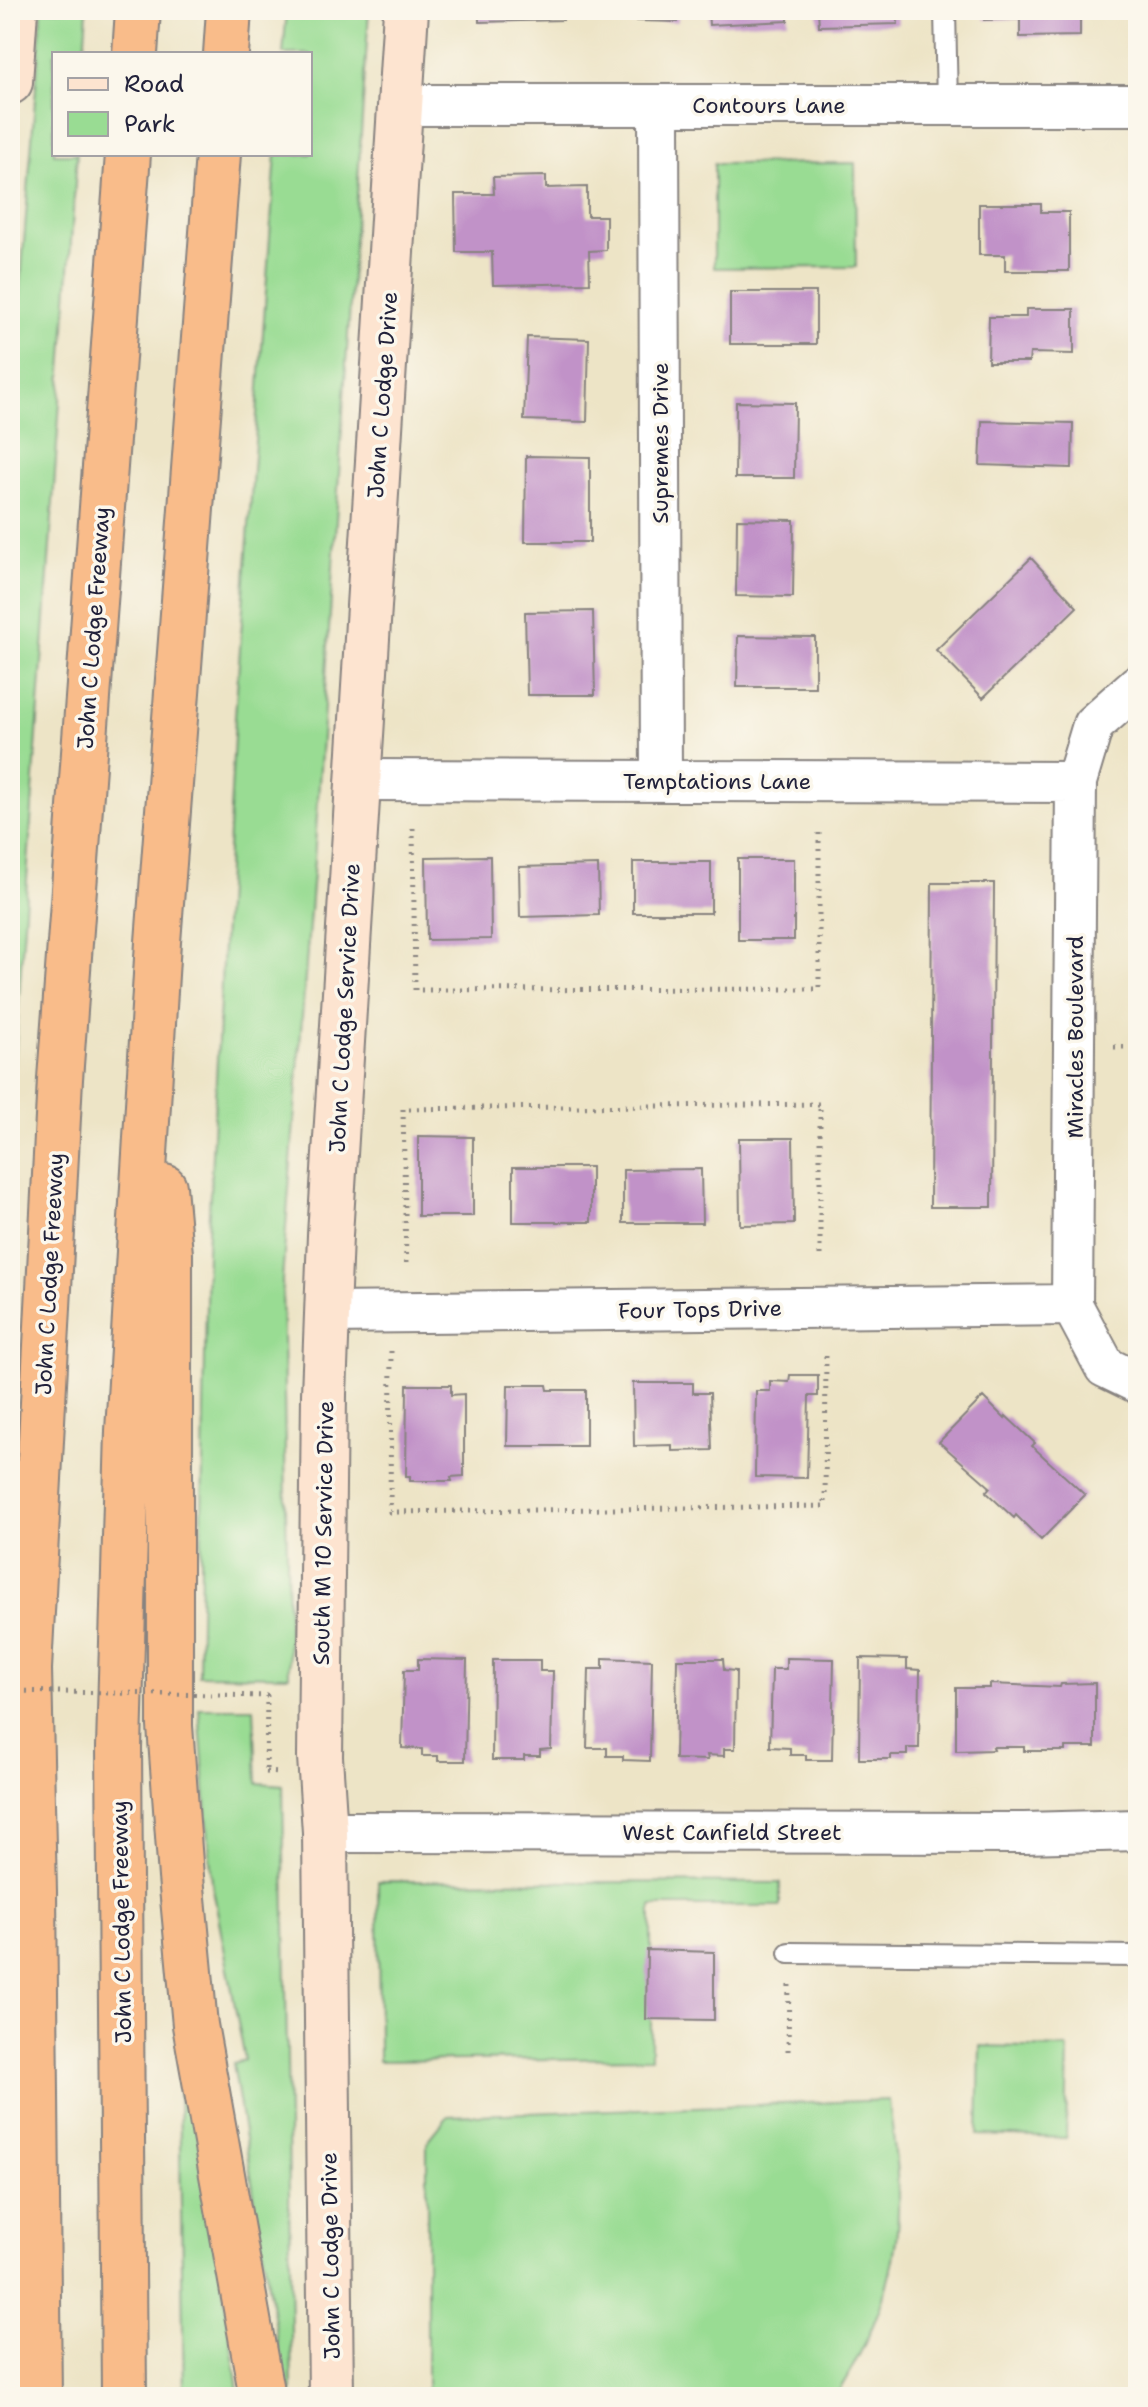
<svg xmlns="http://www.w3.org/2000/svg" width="1148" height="2407" font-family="'Shantell Sans',sans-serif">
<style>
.green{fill:#99dc93;stroke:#5e7f67;stroke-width:2}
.building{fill:#c192c8}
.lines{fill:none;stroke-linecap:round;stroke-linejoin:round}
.lane-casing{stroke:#888380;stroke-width:24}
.street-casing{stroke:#888380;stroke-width:44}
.secondary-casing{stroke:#888380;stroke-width:48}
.highway-casing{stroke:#888380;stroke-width:48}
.path{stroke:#888380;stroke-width:5;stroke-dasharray:2 6;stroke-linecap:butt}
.lane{stroke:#fff;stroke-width:20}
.street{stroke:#fff;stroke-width:40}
.secondary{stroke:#fde4d0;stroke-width:44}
.highway{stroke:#f9bc8a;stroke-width:44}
.path-bridge{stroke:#888380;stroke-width:5;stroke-dasharray:2 6;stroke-linecap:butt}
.labels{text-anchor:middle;stroke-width:7;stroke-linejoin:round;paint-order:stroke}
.street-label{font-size:22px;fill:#22223b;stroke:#fbf7ec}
</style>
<rect width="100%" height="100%" fill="#fbf7ec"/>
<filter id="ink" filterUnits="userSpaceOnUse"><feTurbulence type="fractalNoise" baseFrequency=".0125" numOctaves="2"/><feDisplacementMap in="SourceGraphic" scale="16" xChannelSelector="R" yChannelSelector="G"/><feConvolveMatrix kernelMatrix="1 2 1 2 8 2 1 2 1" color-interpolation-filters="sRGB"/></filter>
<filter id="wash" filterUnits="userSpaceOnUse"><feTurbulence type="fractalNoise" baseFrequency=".006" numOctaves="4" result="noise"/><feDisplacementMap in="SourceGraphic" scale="32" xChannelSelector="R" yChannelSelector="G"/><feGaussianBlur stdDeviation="1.8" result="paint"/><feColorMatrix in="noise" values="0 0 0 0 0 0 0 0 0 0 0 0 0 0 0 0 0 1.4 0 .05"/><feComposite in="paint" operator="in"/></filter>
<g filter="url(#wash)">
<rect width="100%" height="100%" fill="#ede4c6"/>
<path class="green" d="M42,10H87L84,54H54V154H77L10,1127V423Z
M287,10H369L315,846L282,1280L289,1676L199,1675L207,1250L235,717L276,154H310V54H283Z
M855,163L856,267L714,268V164Z
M199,1708H254L257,1783L283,1785L292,2397H286L233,2063L245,2060L212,1883Z
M378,1881L780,1883V1906H651V2058L379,2061Z
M980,2046L1068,2048L1066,2138L978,2135Z
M179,2082H193L239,2397H184Z
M889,2100C893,2137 899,2174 898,2211C897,2279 871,2340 835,2397H427V2142L448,2116Z"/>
<g id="blocks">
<path class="building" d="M479,10H562L563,20L479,22Z
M595,10H678V22L595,20Z
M708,10H788V21L709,25Z
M818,10H897L898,24L819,26Z
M984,10H1080V36L1020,37V19L984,20Z
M546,176V188L587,187V216H606V250L589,251L590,283L493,285L492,252H456L455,194H494L493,177Z
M979,204H1041V212H1069V271H1005V255H979Z
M730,292H816V344H730Z
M1026,309H1074V354L1030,353L1029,362H988L989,317H1026Z
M527,337L589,339L587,422L524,420Z
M736,402L795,403L794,478H735Z
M982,421L1073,423L1072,468L980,465Z
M526,456L590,457V542H525Z
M737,519L794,520L793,597L736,596Z
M1031,558L1077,607L983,698L936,650Z
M593,611L595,695H527L525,612Z
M738,636L815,637V687H737Z
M490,856L491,939L427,940L426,857Z
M738,859H794V940H738Z
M633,862H711V913H633Z
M598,865L599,915L520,917L519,867Z
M932,883H994L992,1207H930Z
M418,1136L473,1137V1216H418Z
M739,1138H793L794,1224L740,1225Z
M513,1167H591V1222H513Z
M701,1169L702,1223H623V1170Z
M790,1375H818V1396H809L807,1478L755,1477L756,1391H770V1381L789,1382Z
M633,1383H693V1393H710L712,1450L672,1451V1445L634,1446Z
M407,1385H451V1395L464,1394V1476L451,1477L452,1481H410V1476H406Z
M508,1385H547L548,1390H586V1446H507Z
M983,1397L1005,1419L1006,1416L1035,1443L1032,1446L1085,1495L1041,1540L1016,1515L1014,1518L986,1492L990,1487L939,1442Z
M603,1658L652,1660L650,1761L623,1760V1756H607V1748H587L589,1669H603Z
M786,1658L834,1659L832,1760H806V1755H790V1748L770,1747L772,1669H786Z
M860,1658L907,1659V1669L920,1670L919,1748H907V1755H891V1759H859Z
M418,1659L467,1660L465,1761H438V1756H422V1749L402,1748L404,1670H418Z
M677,1659H723L724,1670L736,1671L735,1749H724V1756L707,1755L708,1760L675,1759Z
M493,1660H540V1671H553L551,1749L540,1750V1756H524V1760H492Z
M1095,1683V1747H1065V1751H1024V1747H993L994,1750L956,1751V1688H990V1684L1060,1687L1061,1684Z
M647,1950L714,1952V2020L646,2019Z"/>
</g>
</g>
<g filter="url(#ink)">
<use href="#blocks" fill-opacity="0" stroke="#888380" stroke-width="2"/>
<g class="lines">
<g class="lane-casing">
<path id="lane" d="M945,10L947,105
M789,1953L1138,1956"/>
</g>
<g class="street-casing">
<path id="street" d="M401,105H1138
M659,105L661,781
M1138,685L1093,725L1076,782L1072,1305L1105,1367L1138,1383
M358,780L1076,782
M327,1313L1072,1305
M325,1832L1024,1833L1138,1830"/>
</g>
<g class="secondary-casing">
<path id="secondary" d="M10,82L15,10
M331,2397L325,1832L320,1757L324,1394L330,1235L406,10"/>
</g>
<g class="highway-casing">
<path id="highway" d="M135,54L138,10
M226,54L229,10
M164,1187L170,1254V1726L181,1877L195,2025L262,2397
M39,2397L34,1891L29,1669L60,1079L128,154
M124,2397L119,1748L128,1431L158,942L218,154"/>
</g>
<path class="path" d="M413,828L415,990L819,989V829
M1114,1047H1138
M406,1263L403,1109L820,1104V1259
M391,1351L390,1512L825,1506L826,1352
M266,1772L281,1773
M788,2051L789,1982"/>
<use href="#lane" class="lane"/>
<use href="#street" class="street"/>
<use href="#secondary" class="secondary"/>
<use href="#highway" class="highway"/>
<path class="path-bridge" d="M10,1691L267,1696L266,1772"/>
</g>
</g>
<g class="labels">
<g class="street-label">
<text x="769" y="113">Contours Lane</text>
<text transform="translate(382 395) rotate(-86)" y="8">John C Lodge Drive</text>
<text transform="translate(660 443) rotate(-90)" y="8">Supremes Drive</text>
<text transform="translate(93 628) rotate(-86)" y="8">John C Lodge Freeway</text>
<text x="717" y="789">Temptations Lane</text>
<text transform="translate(344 1008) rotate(-87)" y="8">John C Lodge Service Drive</text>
<text transform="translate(1075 1037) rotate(-90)" y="8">Miracles Boulevard</text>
<text transform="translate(49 1274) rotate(-87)" y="8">John C Lodge Freeway</text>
<text transform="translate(700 1309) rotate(-1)" y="8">Four Tops Drive</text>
<text transform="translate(323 1533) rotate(-89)" y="8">South M 10 Service Drive</text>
<text x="732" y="1840">West Canfield Street</text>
<text transform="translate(121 1922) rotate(-91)" y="8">John C Lodge Freeway</text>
<text transform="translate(330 2256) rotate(-91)" y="8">John C Lodge Drive</text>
</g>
</g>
<rect width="1148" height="2407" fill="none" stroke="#fbf7ec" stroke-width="40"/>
<rect x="52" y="52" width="260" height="104" fill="#fbf7ec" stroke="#a4a2a5" stroke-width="2"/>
<rect x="68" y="78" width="40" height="12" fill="#fde4d0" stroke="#a4a2a5" stroke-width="2"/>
<text x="124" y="92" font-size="24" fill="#22223b">Road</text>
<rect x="68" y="112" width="40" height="24" fill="#99dc93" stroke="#a4a2a5" stroke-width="2"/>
<text x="124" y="132" font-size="24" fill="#22223b">Park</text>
</svg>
